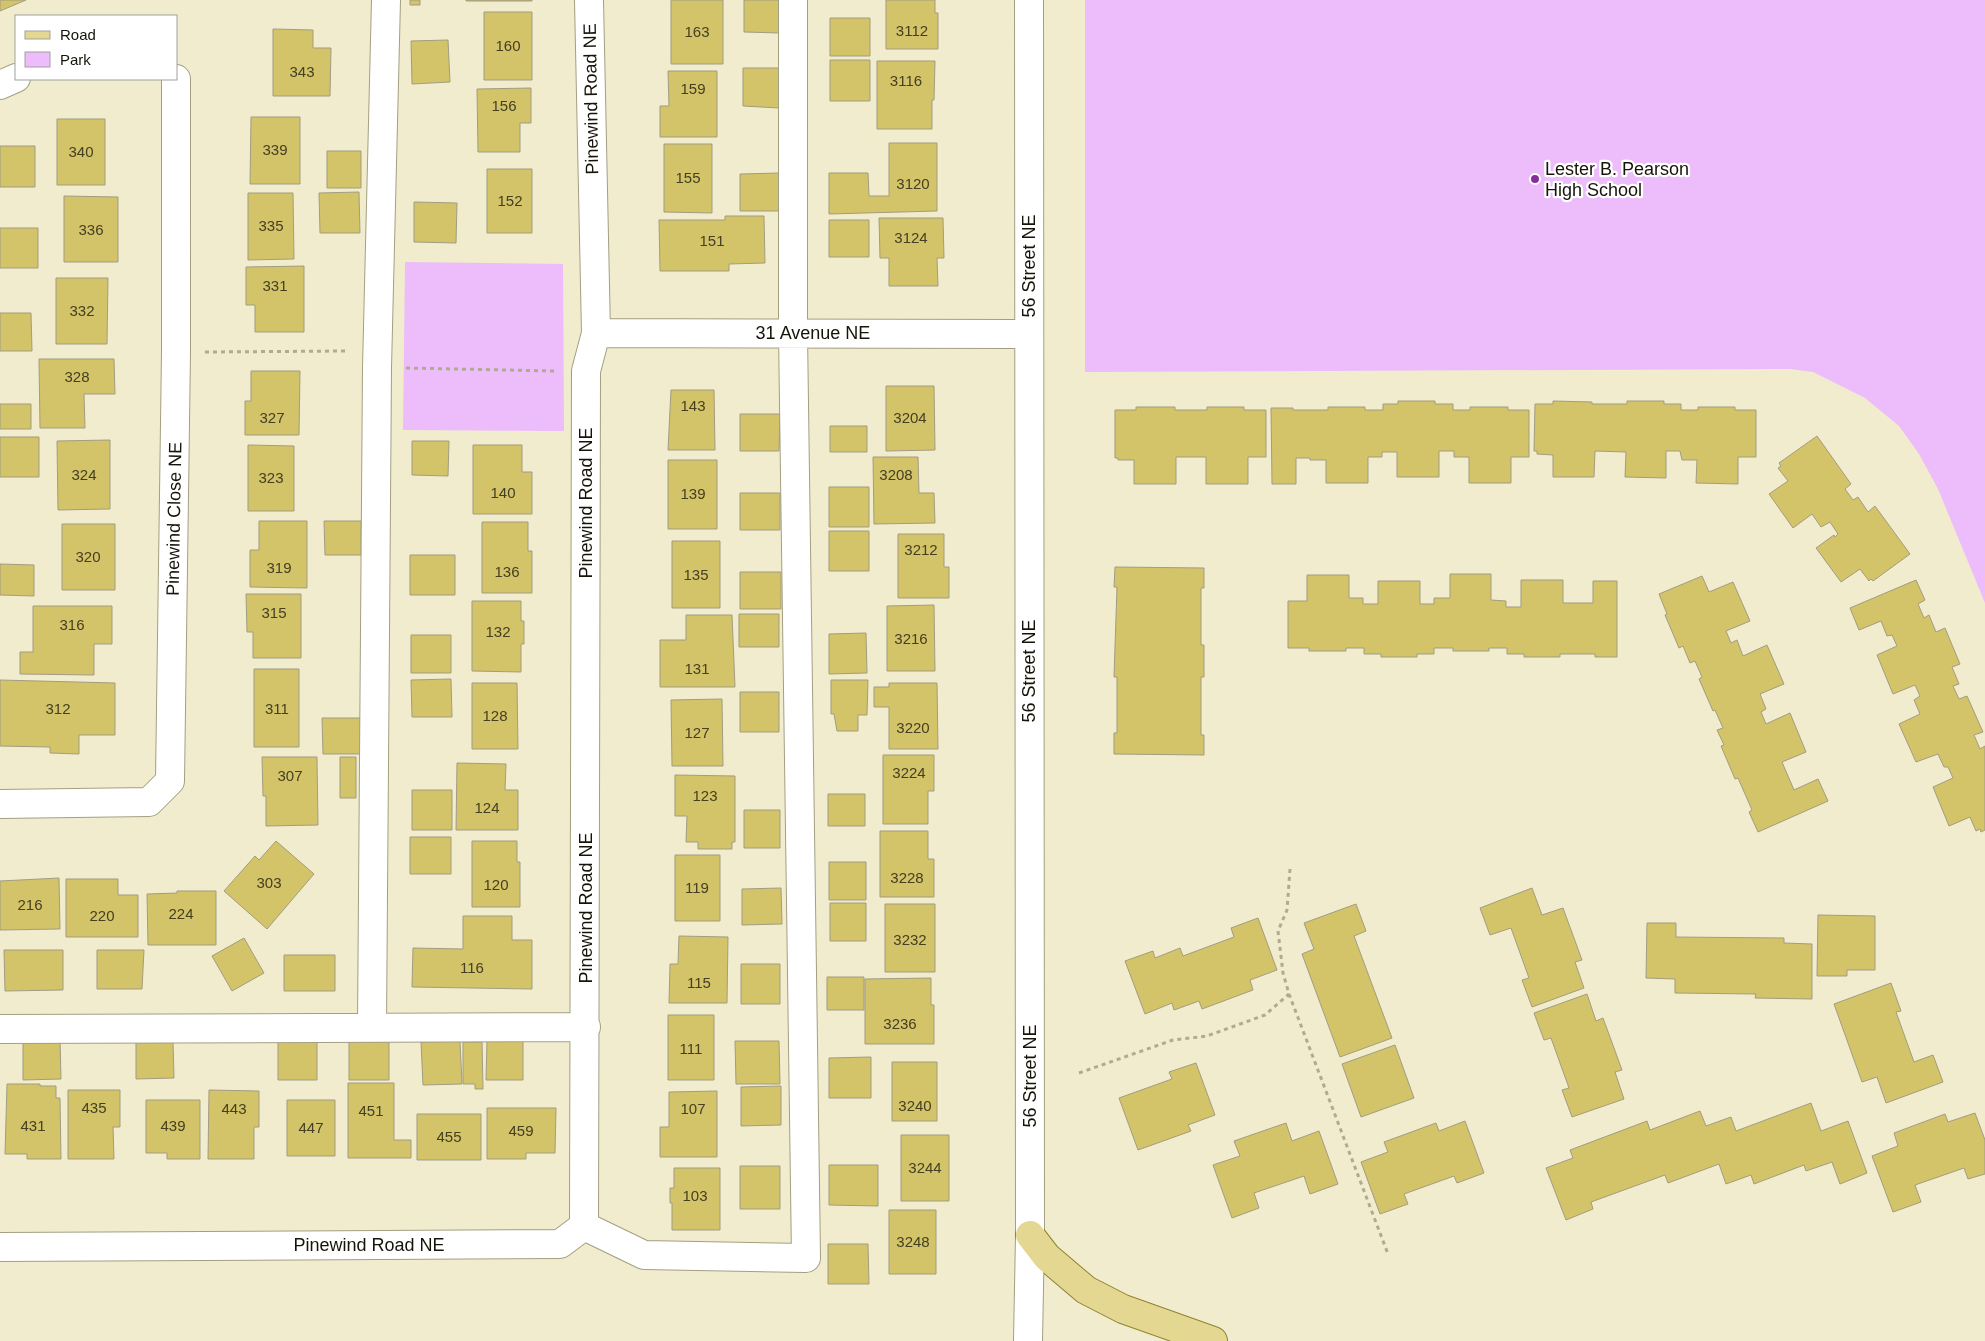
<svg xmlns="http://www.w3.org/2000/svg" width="1985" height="1341" font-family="Arial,sans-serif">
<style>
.green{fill:#ecbcfb}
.building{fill:#d3c369;stroke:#a29d81}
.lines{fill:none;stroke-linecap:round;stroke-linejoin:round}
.minor-casing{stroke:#a39f83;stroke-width:30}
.major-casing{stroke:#908231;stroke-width:30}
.path{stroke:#afab93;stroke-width:3;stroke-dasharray:4 4;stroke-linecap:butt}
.minor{stroke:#fff;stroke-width:28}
.major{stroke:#e4d791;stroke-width:28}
.poi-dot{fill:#842e9b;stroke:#fff;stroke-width:2}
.labels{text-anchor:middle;stroke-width:4.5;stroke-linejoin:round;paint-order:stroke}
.number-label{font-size:15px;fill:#454021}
.street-label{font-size:18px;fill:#161409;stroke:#fff}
.poi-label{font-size:18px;fill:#161409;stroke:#fff;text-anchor:start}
</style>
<rect width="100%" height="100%" fill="#f1ecce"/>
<path class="green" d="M1085,0H1985V603L1938,489L1919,454L1899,426L1865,398L1813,372L1790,369L1085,372Z
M405,262L563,264L564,431L403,430Z"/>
<path class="building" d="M0,0H26L0,11Z
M410,0H420V5H410Z
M466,0H532V1H466Z
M671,0H723V64H671Z
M744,0H780V33L744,32Z
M886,0H935V13H938V49H886Z
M484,12H532V80H484Z
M830,18H870V56H830Z
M273,29L313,30V48H331L330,96H273Z
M448,40L450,82L412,84L411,41Z
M830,60H870V101H830Z
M877,61H935L934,100H932V129H877Z
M743,68H780L779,108L743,106Z
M668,71H717V137H660V106H669Z
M531,88V123H520V152H478L477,89Z
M251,117H300V184H250Z
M57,119H105V185H57Z
M889,143H937V211L829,214V173H868L869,196H889Z
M664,144H712V213L664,212Z
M0,146H35V187H0Z
M327,151H361V188H327Z
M487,169H532V233H487Z
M780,173V211H740V174Z
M359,192L360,233H320L319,193Z
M248,193H293L294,259L248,260Z
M64,196L118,197V262H64Z
M414,202L457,203L456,243L414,242Z
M725,216H764L765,263L729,264V271H660L659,220H725Z
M879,218H943L944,258H937L938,286H889V258H880Z
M829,220H869V257H829Z
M0,228H38V268H0Z
M304,266V332H255V305H246V267Z
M56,278H108L107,344H56Z
M0,313H31L32,351H0Z
M39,359H114L115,394H84L85,428H40Z
M251,371H300L299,435H245V401H251Z
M886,386H934L935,450L886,451Z
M671,390H714L715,450H668Z
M1398,401H1435V404H1453V410H1470V407H1508V410H1529V457H1511V483H1469V457H1454V451H1439V477H1397V452H1382V457H1368V483H1326V460H1310V458H1296V484H1272L1271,408H1293V410H1328V407H1365V410H1383V404H1398Z
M1553,401L1592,402V404H1627V401H1664V404H1681V410H1698V407H1735V410H1756V457H1738V484L1696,483L1697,460H1682L1680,451H1666V478L1625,477L1626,452L1595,451L1594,477H1553V455L1537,454V451H1534L1535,404H1553Z
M0,404H31V429H0Z
M1136,407H1175V410H1207V407H1244V410H1266V457H1248V484H1206V457H1176V484H1134V460H1118V458H1115V410H1136Z
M740,414H780L779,451H740Z
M830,426H867V452H830Z
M1817,436L1851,484L1845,489L1853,500L1858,497L1868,512L1875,506L1910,554L1873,581L1871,579L1869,581L1860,569L1841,582L1816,548L1834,535L1835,537L1838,534L1830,522L1821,527L1812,514L1793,528L1769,494L1788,481L1778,468L1781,466L1779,463Z
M0,437H39V477H0Z
M110,440V509L58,510L57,441Z
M412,441H449L448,476L412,475Z
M248,445L294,446V511H248Z
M473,445H522V472H532V514H473Z
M873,457H918L919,493H934L935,523L874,524Z
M668,460H717V529H668Z
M829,487H869V527H829Z
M740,493H780V530H740Z
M259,521H307V588L250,587V550H259Z
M324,521H361V555H325Z
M482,522H528V551H532V593H482Z
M62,524H115V590H62Z
M829,531H869V571H829Z
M898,534H944V567H949V598H898Z
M672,541H720V608H672Z
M410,555H455V595H410Z
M0,564L34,565V596L0,595Z
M1115,567L1204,568V588H1201V645H1204V677H1201V735H1204V755L1114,754V733H1117V677H1114L1117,587H1114Z
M740,572H781V609H740Z
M1450,574H1491V600L1506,601V607H1521V580H1563V603H1593V581H1617V657H1595V654H1560V657H1524V654H1507V648H1489V651H1453V648H1434V654H1417V657H1381V654H1364V648H1346V651H1309V648H1288V601H1307V575H1349V598H1363V604H1378V581H1420V604H1434V598H1450Z
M1702,576L1709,592L1733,582L1750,621L1726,631L1731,643L1737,640L1743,656L1767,645L1784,684L1760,694L1766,709L1761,712L1766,724L1790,713L1806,752L1782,762L1794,790L1818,779L1828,801L1758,832L1749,812L1752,810L1738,778L1735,779L1721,746L1724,745L1717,730L1723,728L1715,710L1713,711L1699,679L1702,677L1695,661L1690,663L1683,646L1679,648L1665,615L1667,614L1659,594Z
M1916,580L1925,600L1918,604L1924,618L1929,615L1936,632L1945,628L1960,664L1952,667L1959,684L1953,686L1959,699L1967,696L1983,732L1974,735L1980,749L1985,746V830L1981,832L1980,829L1976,831L1970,817L1949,826L1933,787L1953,778L1948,767H1944L1938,754L1916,762L1899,724L1920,714L1914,700L1920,696L1915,685L1893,694L1877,655L1897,646L1892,635L1887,636L1881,621L1859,630L1850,608Z
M246,594H301V658H253V632H247Z
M472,601H521V621H524V644H521V672L472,671Z
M934,605L935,671H887V606Z
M33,606H112V644H94V675L20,674V652H33Z
M739,614H779V647H739Z
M686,615H732L735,687H660V640H686Z
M866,633L867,673L829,674V634Z
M411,635H451V673H411Z
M254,669H299V747H254Z
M451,679L452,717H412L411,680Z
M0,680L115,683V735H79V754L50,753V747L0,746Z
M831,680H868L867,715H858V731H837L834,714H831Z
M472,683H517L518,749H472Z
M889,683H937L938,749H889V707H874V687H889Z
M740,692H779V732H740Z
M722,699L723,766H672L671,700Z
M322,718H363L364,754H323Z
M883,755H934V791H928V824H883Z
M262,757H317L318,825L266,826V796H263Z
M340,757H356V798H340Z
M457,763L506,764L505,790H518V830H456Z
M675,775L735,776V842H732V849H698V842H686L687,816H675Z
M412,790H452V830H412Z
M828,794H865V826H828Z
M744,810H780V848H744Z
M880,831H928V859H934V897H880Z
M410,837H451V874H410Z
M276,841L314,874L267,929L224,891L255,856L259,860Z
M472,841H517V862H520V907H472Z
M675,855H720V921H675Z
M829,862H866V900H829Z
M59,878L60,929L0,930V881Z
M66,879H118V895H138V937H66Z
M781,888L782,924L742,925V889Z
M1532,888L1542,915L1563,908L1582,960L1575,962L1584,988L1532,1007L1522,980L1529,978L1511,928L1490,935L1480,908Z
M177,891H216V945H148L147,894L177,893Z
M830,903H866V941H830Z
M885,904H935V972H885Z
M1356,904L1366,931L1354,936L1392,1038L1340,1057L1302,954L1314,949L1304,923Z
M1818,915L1875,916V970H1847V976H1817Z
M463,916H512V940H532V989L412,987L413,948L463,949Z
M1258,918L1277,970L1250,980L1253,990L1202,1009L1199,1001L1174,1010L1172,1003L1145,1014L1125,961L1153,951L1155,958L1180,948L1183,956L1234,937L1231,928Z
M1647,923H1676V937L1784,938V943L1812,944V999L1755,998L1756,994L1675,993V979L1646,978Z
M679,936L728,937L727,1003H669L670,964H678Z
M244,938L264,973L232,991L212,956Z
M4,950H63V990L5,991Z
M97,950H144L142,989H97Z
M284,955H335V991H284Z
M741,964H780V1004H741Z
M827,977H864V1010H827Z
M931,978V1005H934V1044H865V979Z
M1891,983L1901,1011L1896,1012L1914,1062L1933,1055L1943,1082L1886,1103L1877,1077L1862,1082L1834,1004Z
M1587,994L1596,1021L1603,1018L1622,1070L1615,1072L1624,1099L1572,1117L1562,1090L1569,1088L1551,1038L1544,1040L1534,1013Z
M668,1015H714V1080H668Z
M23,1039H60L61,1079L23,1080Z
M278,1039H317V1080H278Z
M349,1041H389V1080H349Z
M460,1041L462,1084L423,1085L421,1042Z
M487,1041H523V1080H486Z
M735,1041H779L780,1084H736Z
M136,1042H173L174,1078L136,1079Z
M463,1042H482L483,1089H475V1084H463Z
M1395,1045L1414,1098L1361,1117L1342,1064Z
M871,1057V1098H829V1058Z
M892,1062H937V1121H892Z
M1196,1063L1215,1115L1188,1125L1191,1131L1138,1150L1119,1098L1172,1079L1169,1072Z
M348,1083H394V1140H411V1158H348Z
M7,1084H40V1086H56V1098H60L61,1159H27V1154H5Z
M781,1086V1125L741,1126V1087Z
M68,1090H120V1127H113L114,1159H68Z
M209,1090L259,1091V1127H254V1159H208Z
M717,1091V1157H660V1127H669V1092Z
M146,1100H200V1159H167V1153H146Z
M287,1100H335V1156H287Z
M1811,1103L1821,1131L1848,1121L1867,1173L1840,1184L1832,1162L1806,1171L1804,1165L1754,1184L1751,1175L1726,1184L1719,1164L1668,1183L1665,1175L1591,1202L1593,1209L1566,1220L1546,1168L1573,1158L1570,1150L1647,1121L1650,1130L1700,1111L1706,1126L1731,1117L1736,1131Z
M487,1108H556L555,1153H526V1159H487Z
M1975,1113L1985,1140V1174L1968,1179L1964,1168L1915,1185L1921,1202L1893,1212L1872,1156L1898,1146L1894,1133L1945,1114L1948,1122Z
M417,1114H481V1160H417Z
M1465,1121L1484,1173L1457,1183L1454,1176L1404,1194L1408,1204L1380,1214L1361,1162L1388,1152L1384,1142L1436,1123L1439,1131Z
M1286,1123L1292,1141L1319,1131L1338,1184L1310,1194L1304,1176L1254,1193L1259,1208L1232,1218L1213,1165L1240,1156L1234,1141Z
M901,1135H949V1201H901Z
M829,1165H878V1206L829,1205Z
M740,1166H780V1209H740Z
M674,1168H720V1230H672V1203H670V1188H674Z
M889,1210H936V1274H889Z
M828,1244H868L869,1284H828Z"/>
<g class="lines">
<g class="minor-casing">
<path id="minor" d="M0,85L16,78
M596,333L1029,334
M0,804L149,802L170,781L176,352V79
M372,1027L377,368L386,0
M0,1029L586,1027
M584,1226L644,1255L806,1258L793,333V0
M0,1247L560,1244L584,1226L586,371L596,333L589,0
M1028,1341L1030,1235L1029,0"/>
</g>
<g class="major-casing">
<path id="major" d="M1030,1235L1047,1257L1086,1290L1123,1309L1213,1341"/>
</g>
<path class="path" d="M205,352L346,351
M406,368L555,371
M1290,869L1287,910L1278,931L1283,973L1289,994L1388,1254
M1079,1073L1173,1040L1207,1036L1265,1015L1289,994"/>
<use href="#minor" class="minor"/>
<use href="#major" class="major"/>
</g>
<circle class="poi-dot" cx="1535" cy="179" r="5"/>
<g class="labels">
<g class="number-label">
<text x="912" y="36">3112</text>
<text x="697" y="37">163</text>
<text x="508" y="51">160</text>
<text x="302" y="77">343</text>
<text x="906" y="86">3116</text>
<text x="693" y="94">159</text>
<text x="504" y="111">156</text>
<text x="275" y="155">339</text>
<text x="81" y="157">340</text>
<text x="688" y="183">155</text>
<text x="913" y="189">3120</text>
<text x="510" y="206">152</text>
<text x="271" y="231">335</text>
<text x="91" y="235">336</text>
<text x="911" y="243">3124</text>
<text x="712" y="246">151</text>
<text x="275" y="291">331</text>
<text x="82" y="316">332</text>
<text x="77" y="382">328</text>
<text x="693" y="411">143</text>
<text x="272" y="423">327</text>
<text x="910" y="423">3204</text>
<text x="84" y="480">324</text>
<text x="896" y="480">3208</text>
<text x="271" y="483">323</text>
<text x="503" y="498">140</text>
<text x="693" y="499">139</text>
<text x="921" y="555">3212</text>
<text x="88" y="562">320</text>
<text x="279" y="573">319</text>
<text x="507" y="577">136</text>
<text x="696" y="580">135</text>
<text x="274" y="618">315</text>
<text x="72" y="630">316</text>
<text x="498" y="637">132</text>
<text x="911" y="644">3216</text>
<text x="697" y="674">131</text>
<text x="58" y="714">312</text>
<text x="277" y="714">311</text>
<text x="495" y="721">128</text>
<text x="913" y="733">3220</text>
<text x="697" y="738">127</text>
<text x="909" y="778">3224</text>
<text x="290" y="781">307</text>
<text x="705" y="801">123</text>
<text x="487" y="813">124</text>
<text x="907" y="883">3228</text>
<text x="269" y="888">303</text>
<text x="496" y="890">120</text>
<text x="697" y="893">119</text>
<text x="30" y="910">216</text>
<text x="181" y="919">224</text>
<text x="102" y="921">220</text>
<text x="910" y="945">3232</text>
<text x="472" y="973">116</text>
<text x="699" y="988">115</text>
<text x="900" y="1029">3236</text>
<text x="691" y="1054">111</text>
<text x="915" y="1111">3240</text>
<text x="94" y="1113">435</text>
<text x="234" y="1114">443</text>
<text x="693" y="1114">107</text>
<text x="371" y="1116">451</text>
<text x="33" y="1131">431</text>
<text x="173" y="1131">439</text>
<text x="311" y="1133">447</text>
<text x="521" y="1136">459</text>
<text x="449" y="1142">455</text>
<text x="925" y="1173">3244</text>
<text x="695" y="1201">103</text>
<text x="913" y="1247">3248</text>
</g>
<g class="street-label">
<text transform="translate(591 99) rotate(-91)" y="6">Pinewind Road NE</text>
<text transform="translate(1029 266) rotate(-90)" y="6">56 Street NE</text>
<text x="813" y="339">31 Avenue NE</text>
<text transform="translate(586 503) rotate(-90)" y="6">Pinewind Road NE</text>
<text transform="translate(174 519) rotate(-89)" y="6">Pinewind Close NE</text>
<text transform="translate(1029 671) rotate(-90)" y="6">56 Street NE</text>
<text transform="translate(586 908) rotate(-90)" y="6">Pinewind Road NE</text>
<text transform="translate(1030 1076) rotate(-90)" y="6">56 Street NE</text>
<text x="369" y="1251">Pinewind Road NE</text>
</g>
<g class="poi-label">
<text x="1545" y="175">Lester B. Pearson<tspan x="1545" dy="21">High School</tspan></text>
</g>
</g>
<rect x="15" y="15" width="162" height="65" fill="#ffffff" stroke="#a2a19d"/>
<rect x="25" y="31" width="25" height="8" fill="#e4d791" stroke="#a2a19d"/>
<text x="60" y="40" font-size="15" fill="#161409">Road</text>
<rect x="25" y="52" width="25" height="15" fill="#ecbcfb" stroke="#a2a19d"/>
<text x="60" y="65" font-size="15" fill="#161409">Park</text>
</svg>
